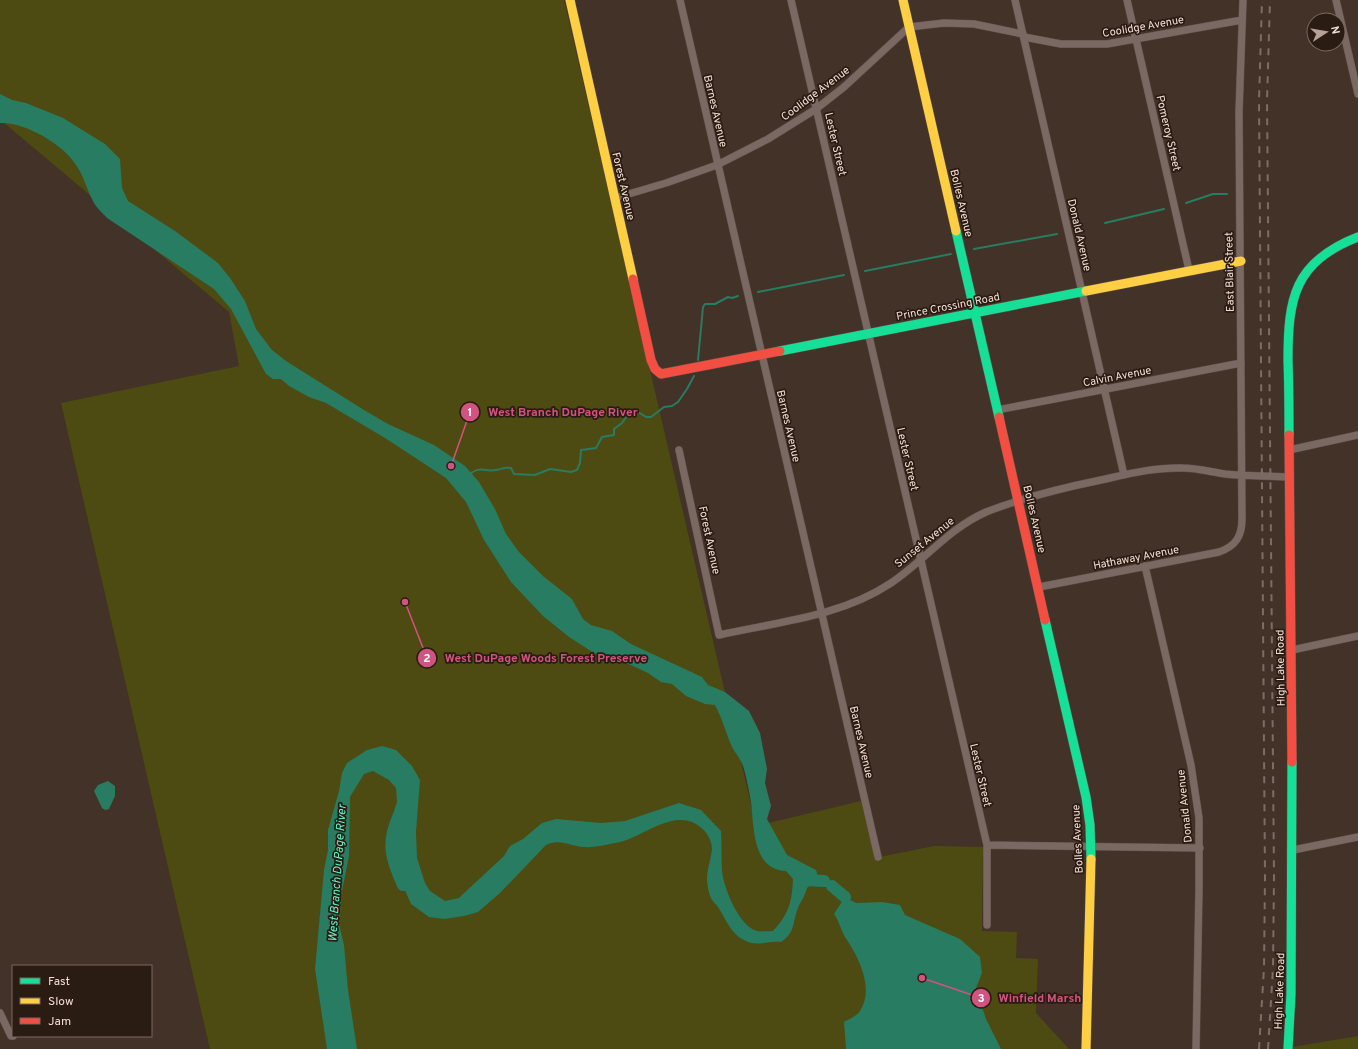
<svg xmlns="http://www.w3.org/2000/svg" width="1358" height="1049" font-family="Overpass,sans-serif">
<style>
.green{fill:#4d4b11}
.water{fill:#277c61}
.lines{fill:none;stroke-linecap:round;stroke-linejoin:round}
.stream{stroke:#277c61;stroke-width:2}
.river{stroke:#277c61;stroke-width:12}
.street-casing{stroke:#605048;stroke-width:8}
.fast-casing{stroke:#605048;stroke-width:10}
.slow-casing{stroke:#605048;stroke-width:10}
.jam-casing{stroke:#605048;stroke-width:10}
.street{stroke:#796962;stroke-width:7}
.fast{stroke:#16e098;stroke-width:9}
.slow{stroke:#ffcf43;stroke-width:9}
.jam{stroke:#f24e42;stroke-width:9}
.rail{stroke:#7a6e65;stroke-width:2;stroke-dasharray:7 7;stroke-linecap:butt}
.labels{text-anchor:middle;stroke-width:3.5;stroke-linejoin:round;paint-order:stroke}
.street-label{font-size:11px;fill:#f3ddd2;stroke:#2a1b13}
.water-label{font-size:12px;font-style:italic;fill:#59fdcc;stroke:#2a1b13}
.leader{fill:none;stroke:#d1537f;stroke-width:1.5}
.callout-dot{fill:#d1537f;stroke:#2a1b13;stroke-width:1.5}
.mark-label{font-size:12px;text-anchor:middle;font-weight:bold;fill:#fff}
.callout-label{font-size:12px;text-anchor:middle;font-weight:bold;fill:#d1537f;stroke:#2a1b13;stroke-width:3.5;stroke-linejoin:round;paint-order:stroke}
</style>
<rect width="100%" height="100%" fill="#433227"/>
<path class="green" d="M0,0H564L756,826L861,801L875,858L934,846L983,847L982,931L1017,932L1016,958L1038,959L1036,1013L1069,1049H210L61,403L239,366L229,312L3,122L0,108Z
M1358,1036V1049H1292V1047Z"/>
<path class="water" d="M0,94L12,100L26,103L63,118L105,144L120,159L122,188L128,201L175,231L218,263L230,278L245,301L256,329L272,350L286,361L364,410L388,424L434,445L465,466L479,482L495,509L506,534L519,552L543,576L572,599L583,619L591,625L612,631L631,644L702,677L708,685L725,692L749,711L760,733L767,769L765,783L771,806L767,819L787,855L816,870L818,876L815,881L807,888C805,896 801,901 798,908C792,923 796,932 781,942C769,940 758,947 746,941C731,935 726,919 718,907C716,904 713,902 712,900C709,895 707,884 707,879C707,869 711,859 712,849C712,833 695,819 680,820C658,821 640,837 620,842C609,844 595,848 584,847C570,846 559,838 546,845L500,893L478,912L464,916L444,919L429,917L411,904L397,872L392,830L394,811L397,802L396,788L389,780L373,771L364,774L350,797L349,856L341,896L340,914L339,924L344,945L348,990L357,1049H327L315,969L324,870L328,850V830L339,791L342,773L347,763L367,750L382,746L396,750L412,766L420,780L416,832L417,858L425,883L430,891L445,901L459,898L463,894L504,856L510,846L523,839L542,823L556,819L601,823L625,821L679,803L701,810L721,831C722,844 721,858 722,871C724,889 739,926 757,931C762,932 768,931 773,931C789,914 792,901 793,879L786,871C752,870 754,826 751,802C749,791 747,780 744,769C742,761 736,754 732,747C726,733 722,718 715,705L705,704L686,696L672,684L661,682L648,673L631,665L594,653L569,637L543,616L511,582L484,540L466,502L446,478L385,438L326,403L309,397L289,386L281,379H273L266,374L231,309L214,289L107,218C102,212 95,207 92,199C86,188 84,176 76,165C63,144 25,122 0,123Z
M108,781L115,786V796L109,809L105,810L102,808L94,791L98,785Z
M845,897L856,903L882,902L900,905L905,915L960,939L980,957L982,973L976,988L986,1019L1001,1049H846L844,1022C849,1019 857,1016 860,1011C875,988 858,956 845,937C841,930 839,921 834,914Z"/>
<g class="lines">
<path class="stream" d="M1186,203L1213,194H1227
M1105,223L1164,209
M974,249L1057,234
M865,271L951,254
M758,292L844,275
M698,360L703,307L705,304H715L728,297L732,298L738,296
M471,473C482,466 485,472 496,470C502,469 504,467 511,468L514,474L535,475L550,469L571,472L577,470L580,463L581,450L596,448L602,437L614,435V429L622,423L629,413L638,412L646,417H651L664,407L672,406L678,402L687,389L694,376"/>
<path class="river" d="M399,815C386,843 391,859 403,885
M803,880L824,881
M832,886L845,897"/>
<g class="street-casing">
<path id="street" d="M680,0L878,857
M791,0L987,845V925
M1015,0L1124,475
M1127,0L1189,270
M1336,0L1358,94
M1024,37L1061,44H1107L1242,20
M615,198L666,183L717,165L768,139L816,109L844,87L909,27L944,23L974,24L1023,34
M997,410L1241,363
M679,450L719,635C777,622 840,617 891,583C924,561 948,529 986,512C1024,497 1062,488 1101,480C1128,474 1155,467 1183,468C1197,468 1211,472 1225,474C1247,476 1268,476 1290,477
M1289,450L1358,435
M1145,566L1191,765L1199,818V889L1196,1049
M1039,587L1219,552C1236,546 1242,536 1242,519L1239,112L1243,0
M1292,650L1358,636
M987,845L1200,848
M1293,850L1358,837
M0,1013L11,1036H13"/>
</g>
<g class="fast-casing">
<path id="fast" d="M956,231L999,417
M780,351L1086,291
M1289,435C1289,410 1289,386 1288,361C1288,298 1294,262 1358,237
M1045,620L1086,797L1090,825L1091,859
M1288,1049L1291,994L1292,762"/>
</g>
<g class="slow-casing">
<path id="slow" d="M570,0L633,279
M903,0L956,231
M1086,291L1241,261
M1086,1049L1091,859"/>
</g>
<g class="jam-casing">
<path id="jam" d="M633,279L651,360L655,369L661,374L780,351
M999,417L1045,620
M1289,435L1292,762"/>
</g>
<use href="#street" class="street"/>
<use href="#fast" class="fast"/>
<use href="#slow" class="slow"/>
<use href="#jam" class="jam"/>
<path class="rail" d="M1259,1049L1264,968L1265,877L1259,101L1262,0
M1268,1049L1273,968L1274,876L1267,101L1270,0"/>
</g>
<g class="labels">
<g class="street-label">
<text transform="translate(1143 26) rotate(-10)" y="4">Coolidge Avenue</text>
<text transform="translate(815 93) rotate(-37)" y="4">Coolidge Avenue</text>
<text transform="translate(716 111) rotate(77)" y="4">Barnes Avenue</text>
<text transform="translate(1169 133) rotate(77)" y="4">Pomeroy Street</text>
<text transform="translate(836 144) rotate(77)" y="4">Lester Street</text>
<text transform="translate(624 186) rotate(77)" y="4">Forest Avenue</text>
<text transform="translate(962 203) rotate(77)" y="4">Bolles Avenue</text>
<text transform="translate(1080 235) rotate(77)" y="4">Donald Avenue</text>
<text transform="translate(1229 272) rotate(-91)" y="4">East Blair Street</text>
<text transform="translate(948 306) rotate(-11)" y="4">Prince Crossing Road</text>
<text transform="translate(1117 376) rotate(-11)" y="4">Calvin Avenue</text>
<text transform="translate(789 426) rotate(77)" y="4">Barnes Avenue</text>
<text transform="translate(908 459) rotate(77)" y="4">Lester Street</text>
<text transform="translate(1035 519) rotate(77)" y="4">Bolles Avenue</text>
<text transform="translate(710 540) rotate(78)" y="4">Forest Avenue</text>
<text transform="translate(924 542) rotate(-39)" y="4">Sunset Avenue</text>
<text transform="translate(1136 557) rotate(-11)" y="4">Hathaway Avenue</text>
<text transform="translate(1280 668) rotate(-91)" y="4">High Lake Road</text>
<text transform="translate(862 742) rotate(77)" y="4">Barnes Avenue</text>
<text transform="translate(981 775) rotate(77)" y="4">Lester Street</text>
<text transform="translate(1184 806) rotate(-96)" y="4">Donald Avenue</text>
<text transform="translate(1077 839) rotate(-93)" y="4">Bolles Avenue</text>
<text transform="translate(1279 991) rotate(-88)" y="4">High Lake Road</text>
</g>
<g class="water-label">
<text transform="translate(337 873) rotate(-86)" y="4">West Branch DuPage River</text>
</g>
</g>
<path class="leader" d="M451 466L470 412M405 602L427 658M922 978L981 998"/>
<g class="callout-dot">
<circle cx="451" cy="466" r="4"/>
<circle cx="405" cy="602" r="4"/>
<circle cx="922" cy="978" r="4"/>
<circle cx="470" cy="412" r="10"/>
<circle cx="427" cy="658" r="10"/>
<circle cx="981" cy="998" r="10"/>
</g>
<g class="mark-label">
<text x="470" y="416">1</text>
<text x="427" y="662">2</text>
<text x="981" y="1002">3</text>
</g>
<g class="callout-label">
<text x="563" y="416">West Branch DuPage River</text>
<text x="546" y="662">West DuPage Woods Forest Preserve</text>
<text x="1040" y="1002">Winfield Marsh</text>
</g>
<rect x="12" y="965" width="140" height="72" fill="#2a1b13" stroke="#7a695f"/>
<rect x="20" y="978" width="20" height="6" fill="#16e098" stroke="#7a695f"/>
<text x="48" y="985" font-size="12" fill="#f3ddd2">Fast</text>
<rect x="20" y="998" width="20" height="6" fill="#ffcf43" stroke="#7a695f"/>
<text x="48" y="1005" font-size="12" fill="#f3ddd2">Slow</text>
<rect x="20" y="1018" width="20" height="6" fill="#f24e42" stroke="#7a695f"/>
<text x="48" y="1025" font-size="12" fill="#f3ddd2">Jam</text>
<g transform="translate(1326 32) rotate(78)"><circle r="19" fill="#2a1b13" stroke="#7a695f"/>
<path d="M0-3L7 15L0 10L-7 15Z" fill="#b5a196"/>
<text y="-6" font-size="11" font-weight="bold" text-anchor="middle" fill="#f3ddd2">N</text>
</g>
</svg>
